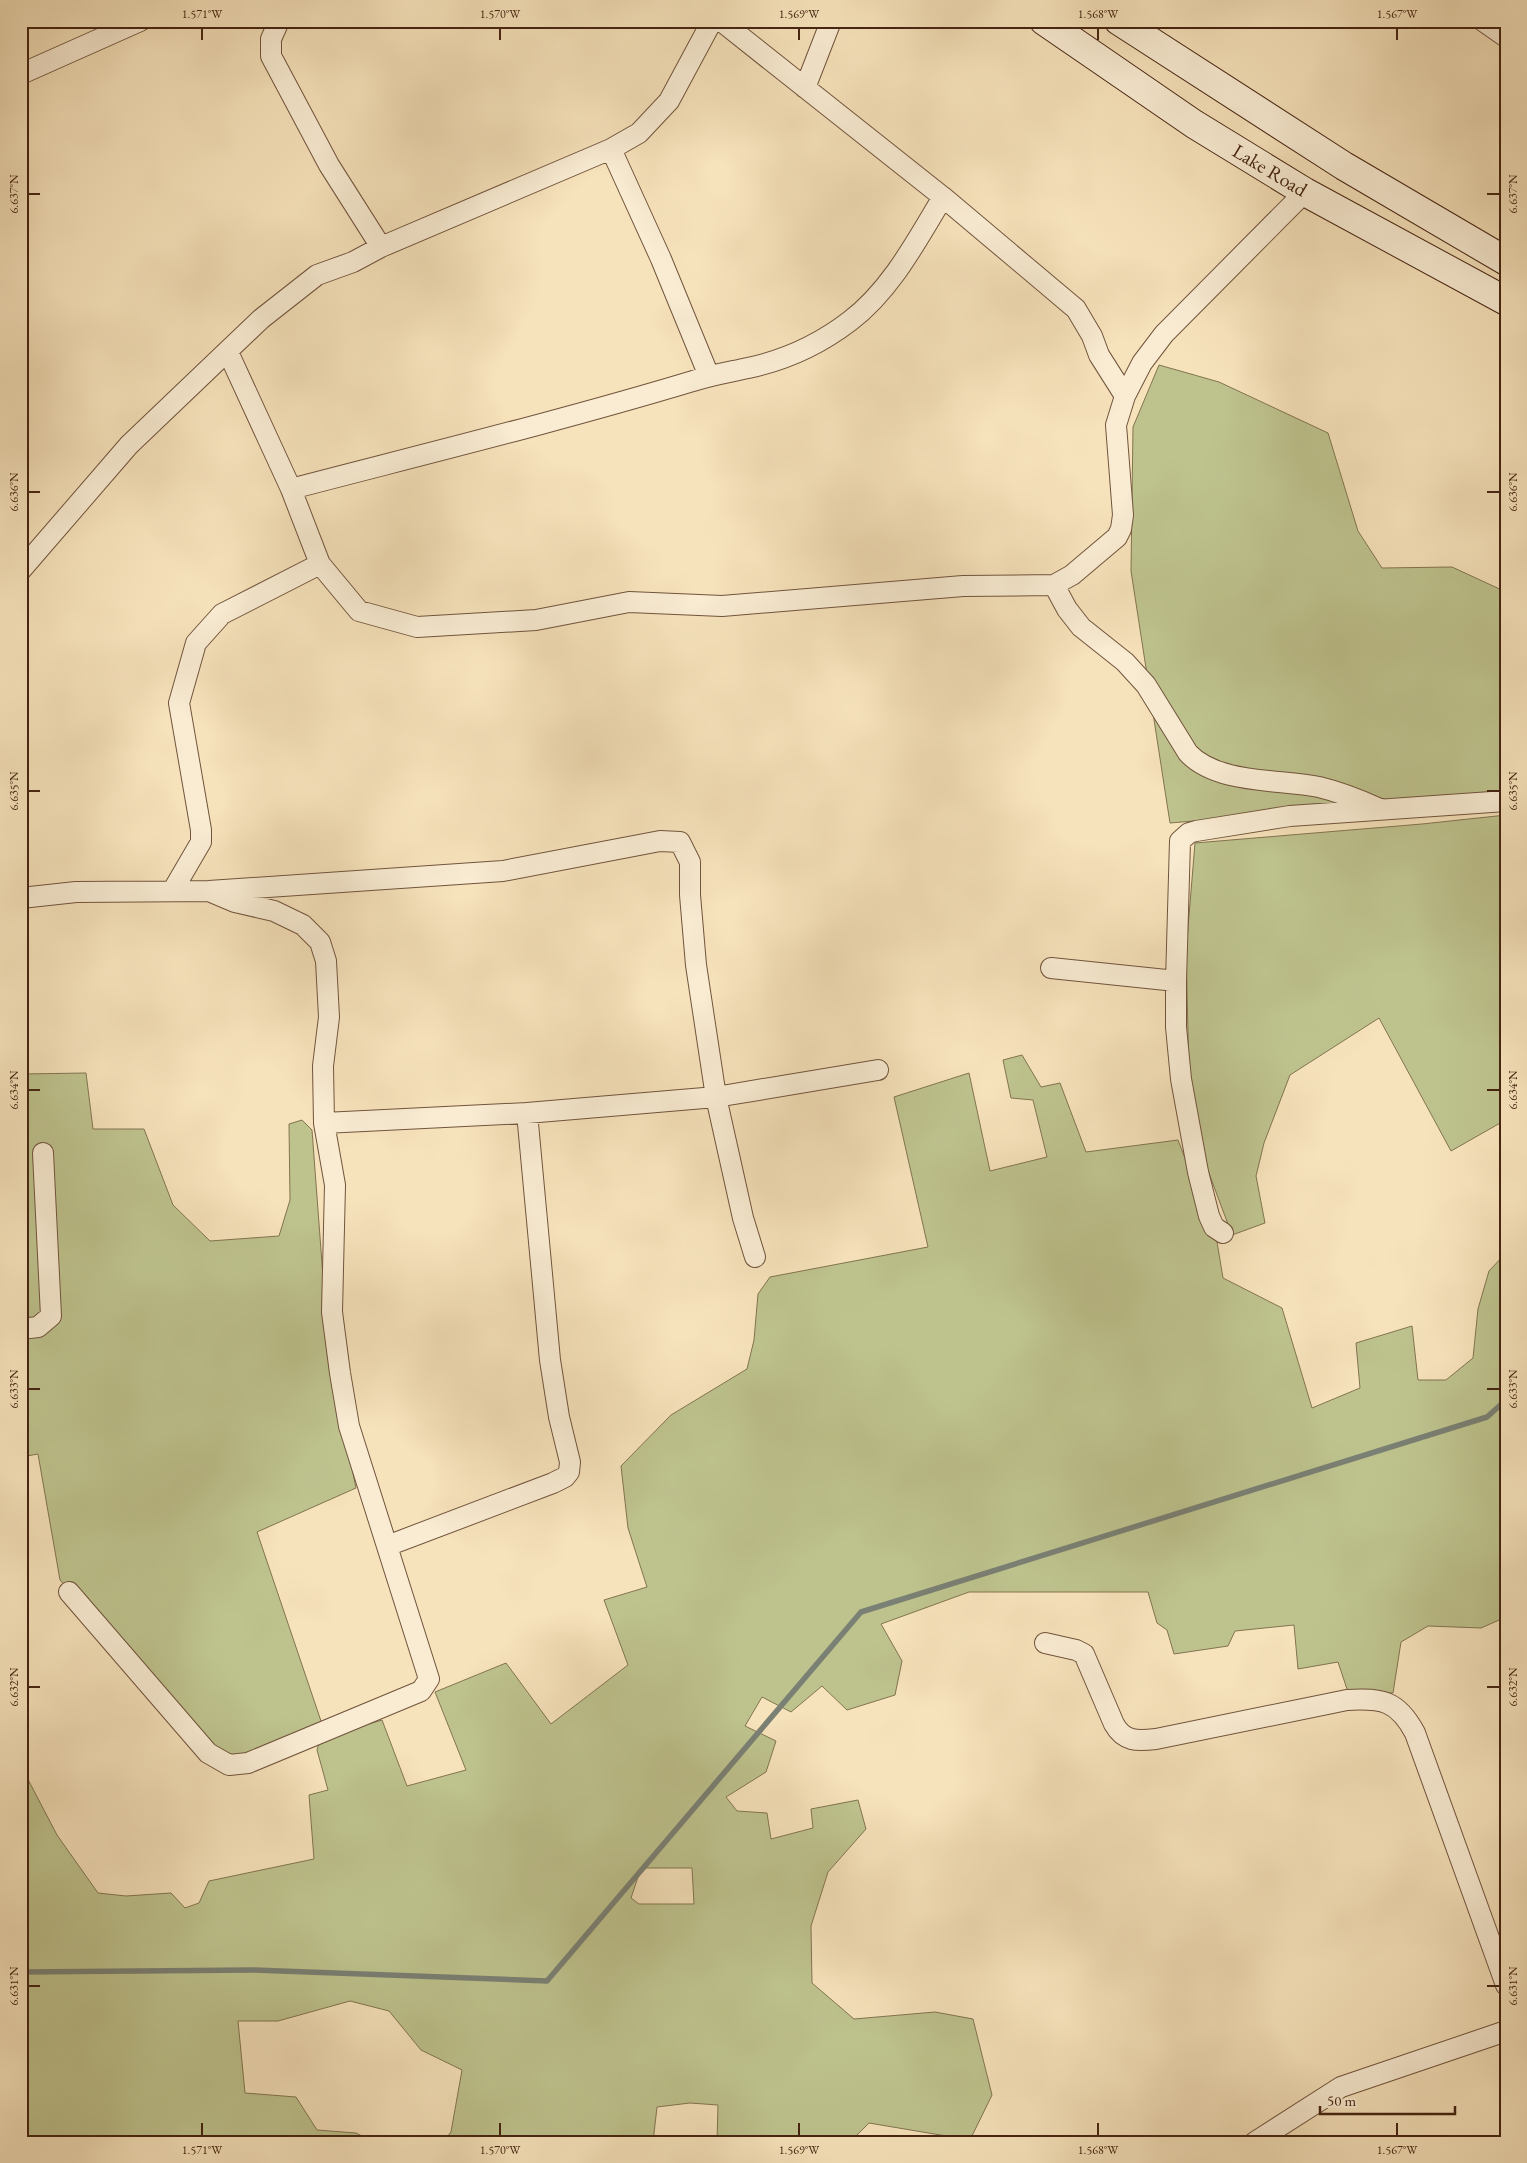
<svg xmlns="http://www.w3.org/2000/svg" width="1527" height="2163" font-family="'EB Garamond',serif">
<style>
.green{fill:#bec38e;stroke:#827450;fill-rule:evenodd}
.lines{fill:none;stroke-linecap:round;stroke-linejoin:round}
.stream{stroke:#7a8074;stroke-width:5.5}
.street-casing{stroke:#71543c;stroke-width:22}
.secondary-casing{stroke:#452411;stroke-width:30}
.street{stroke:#f9ecd3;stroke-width:20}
.secondary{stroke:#f9ecd3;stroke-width:28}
.ticks{fill:none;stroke:#452411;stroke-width:2}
.labels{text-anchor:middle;stroke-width:4.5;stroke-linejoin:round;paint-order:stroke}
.street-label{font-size:20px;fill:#452411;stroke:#f9ecd3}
.neatline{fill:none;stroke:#452411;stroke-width:2}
.ticks-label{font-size:12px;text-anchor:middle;fill:#452411}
</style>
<rect width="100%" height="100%" fill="#f6e2bb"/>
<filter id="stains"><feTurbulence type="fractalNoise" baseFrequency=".004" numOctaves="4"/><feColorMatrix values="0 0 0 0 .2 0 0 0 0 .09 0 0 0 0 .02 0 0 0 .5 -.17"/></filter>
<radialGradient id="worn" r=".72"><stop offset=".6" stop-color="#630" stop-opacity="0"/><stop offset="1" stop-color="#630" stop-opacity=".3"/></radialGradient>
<path class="green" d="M1159,365L1219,382L1328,433L1358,531L1382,568L1452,567L1506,592V795L1170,823L1131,571L1133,427Z
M1506,815V1122H1502L1451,1151L1379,1018L1290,1075L1264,1143L1256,1176L1265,1223L1232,1235L1200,1149L1189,1073L1186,952L1195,843L1422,824Z
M1022,1055L1041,1087L1060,1083L1086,1152L1178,1140L1217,1242L1223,1278L1282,1308L1312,1408L1360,1388L1356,1343L1412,1326L1418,1380H1446L1473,1358L1478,1309L1489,1271L1506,1253V1617L1481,1628L1428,1626L1401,1642L1393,1693L1348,1692L1338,1662L1298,1669L1294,1625L1235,1631L1228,1646L1174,1654L1167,1630L1157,1623L1148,1592H969L881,1624L902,1661L895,1695L847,1710L822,1686L791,1712L762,1697L745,1726L776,1741L766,1772L726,1797L737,1811L767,1813L771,1839L813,1828L811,1809L858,1800L866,1829L828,1872L811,1926L812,1983L854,2019L935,2012L973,2019L992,2095L970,2140L869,2123L850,2142H717L718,2105L690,2103L657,2107L653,2142H443L451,2132L462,2070L421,2050L389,2011L350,2001L278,2021H238L245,2093L296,2097L317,2130L356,2133L374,2142H21V1766L57,1835L98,1893L126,1896L171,1893L185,1908L199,1903L209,1881L314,1859L309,1795L328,1790L317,1750L320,1739L382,1720L407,1786L466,1770L435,1692L506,1663L551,1724L628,1665L604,1600L647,1587L628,1528L621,1466L671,1415L747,1369L754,1340L758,1294L770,1277L928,1247L894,1097L969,1073L990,1171L1047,1157L1033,1100L1011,1098L1003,1060ZM641,1868H692L694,1904H639L631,1898Z
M86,1073L93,1129H144L173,1205L210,1241L279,1236L290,1200L289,1124L302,1120L312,1130L329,1357L356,1488L257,1532L322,1724L238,1758L214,1751L60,1580L38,1454L21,1457V1074Z"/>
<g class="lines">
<path class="stream" d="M21,1972L253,1970L547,1981L861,1612L1487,1417L1506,1400"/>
<g class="street-casing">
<path id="street" d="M279,21L271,39V56L329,165L381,247
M1483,21L1506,37
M21,74L140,21
M805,88L831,21
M611,149L661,259L709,376
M228,352L291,489L320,564L359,611L417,627L536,620L629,602L722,606L963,586L1054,585L1072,575L1117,537L1121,529L1123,515L1116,425L1125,396L1099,355L1092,336L1076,309L943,197L721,21
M1125,396L1142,363L1164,334L1305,192
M291,489C425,454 560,421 693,381C711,375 730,372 748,368C786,360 820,344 850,321C891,290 917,240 943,197
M21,570L129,445L261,319L317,275L353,262L381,247L611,149L639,133L669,101L712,21
M1054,585L1067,609L1081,627L1125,662L1146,685L1188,753C1217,784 1278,779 1319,787C1340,792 1360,800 1380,809
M173,890L201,842V830L179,703L196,643L222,614L320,564
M21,898L76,892L209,891L503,871L660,841L680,842L690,862V895L696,965L716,1097L743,1218L755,1257
M1051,968L1176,981
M324,1123L527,1113L716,1097L878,1070
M1223,1233L1214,1227L1209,1216L1198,1172L1181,1079L1176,1027V981L1180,841L1189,833L1196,831L1290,816L1506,801
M21,1329L38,1327L51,1316L43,1153
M387,1546L553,1483L565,1477L569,1472L570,1462L559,1417L550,1360L527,1113
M69,1592L208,1753L229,1765L248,1763L421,1691L429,1679L349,1426L340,1373L332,1312L335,1185L324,1123L323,1066L329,1017L326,961L320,942L303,925L274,911L235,902L209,891
M1045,1643L1076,1650L1084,1654L1114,1724C1124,1742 1137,1741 1156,1739L1347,1700C1383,1698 1398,1701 1415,1733L1506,1985
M1255,2142L1341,2087L1506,2031"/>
</g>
<g class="secondary-casing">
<path id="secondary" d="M1044,21L1194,124L1305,192L1506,301
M1119,21L1344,166L1506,261"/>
</g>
<use href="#street" class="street"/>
<use href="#secondary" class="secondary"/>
</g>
<path class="ticks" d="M202,28V40M500,28V40M799,28V40M1098,28V40M1397,28V40M28,194H40M1487,194H1500M28,492H40M1487,492H1500M28,791H40M1487,791H1500M28,1090H40M1487,1090H1500M28,1389H40M1487,1389H1500M28,1687H40M1487,1687H1500M28,1986H40M1487,1986H1500M202,2123V2136M500,2123V2136M799,2123V2136M1098,2123V2136M1397,2123V2136"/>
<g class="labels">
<g class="street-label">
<text transform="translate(1270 170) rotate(31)" y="7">Lake Road</text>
</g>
</g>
<rect width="1527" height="2163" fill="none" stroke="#f6e2bb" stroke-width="55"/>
<path d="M1320 2106v8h135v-8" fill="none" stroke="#452411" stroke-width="2.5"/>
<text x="1327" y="2106" font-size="15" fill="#452411" stroke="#f9ecd3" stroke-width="4" paint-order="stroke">50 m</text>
<rect x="28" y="28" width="1472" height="2108" class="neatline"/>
<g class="ticks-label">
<text x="202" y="18">1.571°W</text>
<text x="500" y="18">1.570°W</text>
<text x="799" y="18">1.569°W</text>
<text x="1098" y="18">1.568°W</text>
<text x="1397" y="18">1.567°W</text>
<text transform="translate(14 194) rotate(-90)" y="4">6.637°N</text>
<text transform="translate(1513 194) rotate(-90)" y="4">6.637°N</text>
<text transform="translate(14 492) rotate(-90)" y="4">6.636°N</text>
<text transform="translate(1513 492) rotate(-90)" y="4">6.636°N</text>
<text transform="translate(14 791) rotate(-90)" y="4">6.635°N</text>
<text transform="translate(1513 791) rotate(-90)" y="4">6.635°N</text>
<text transform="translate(14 1090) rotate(-90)" y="4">6.634°N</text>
<text transform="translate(1513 1090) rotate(-90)" y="4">6.634°N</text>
<text transform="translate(14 1389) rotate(-90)" y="4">6.633°N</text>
<text transform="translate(1513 1389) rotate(-90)" y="4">6.633°N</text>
<text transform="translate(14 1687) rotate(-90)" y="4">6.632°N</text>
<text transform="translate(1513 1687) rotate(-90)" y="4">6.632°N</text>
<text transform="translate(14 1986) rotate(-90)" y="4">6.631°N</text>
<text transform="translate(1513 1986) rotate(-90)" y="4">6.631°N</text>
<text x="202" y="2154">1.571°W</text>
<text x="500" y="2154">1.570°W</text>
<text x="799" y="2154">1.569°W</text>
<text x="1098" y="2154">1.568°W</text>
<text x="1397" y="2154">1.567°W</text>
</g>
<rect width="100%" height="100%" filter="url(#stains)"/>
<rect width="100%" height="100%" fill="url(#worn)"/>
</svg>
